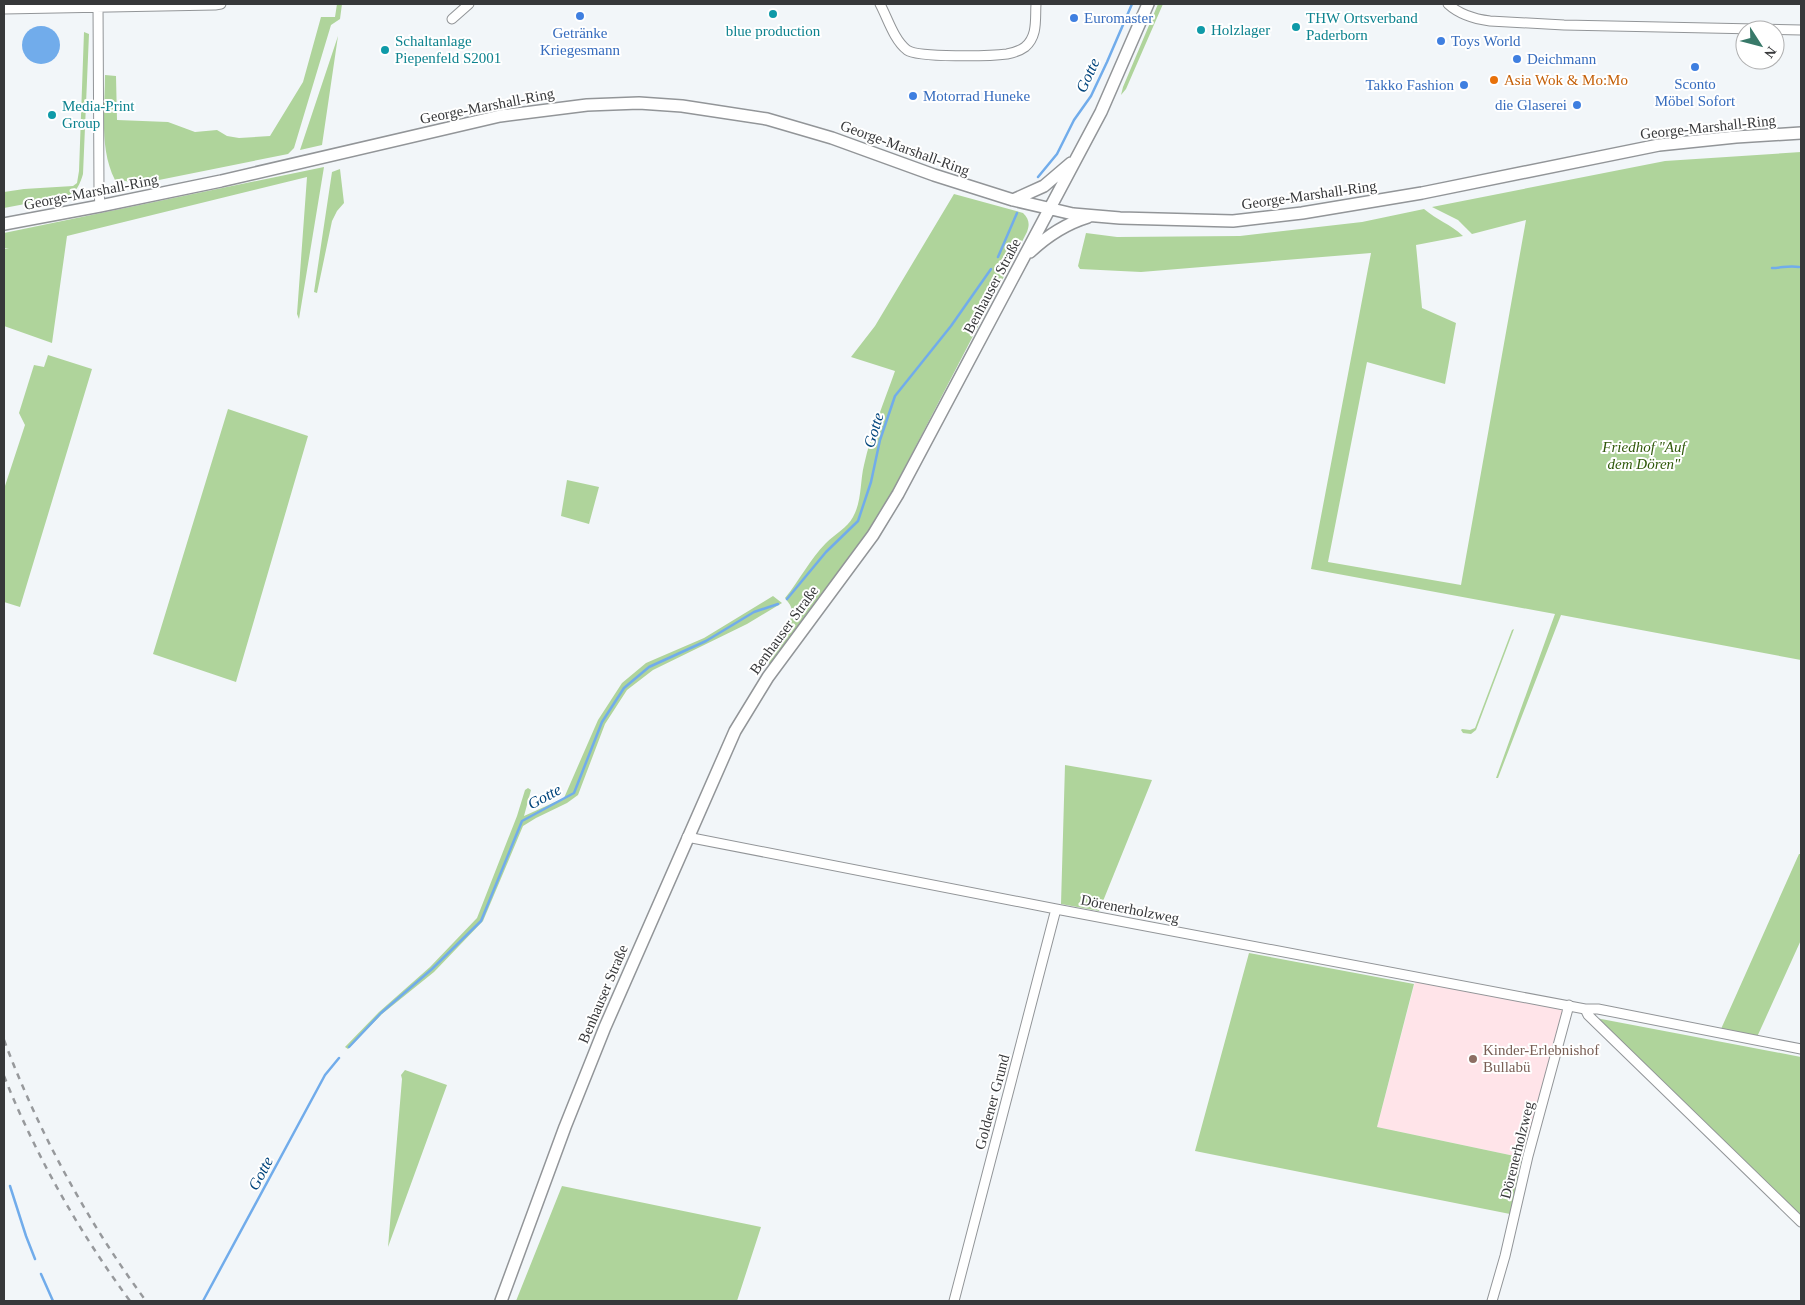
<svg xmlns="http://www.w3.org/2000/svg" width="1805" height="1305" font-family="'Times New Roman',serif">
<style>
.education{fill:#ffe4e9}
.green{fill:#afd49b}
.water{fill:#71aceb}
.lines{fill:none;stroke-linecap:round;stroke-linejoin:round}
.stream{stroke:#71aceb;stroke-width:2.5}
.minor-casing{stroke:#929598;stroke-width:11}
.major-casing{stroke:#929598;stroke-width:14}
.minor{stroke:#fff;stroke-width:9}
.major{stroke:#fff;stroke-width:11}
.rail{stroke:#97999c;stroke-width:2.5;stroke-dasharray:6 6;stroke-linecap:butt}
.culture-dot{fill:#0f9aa8;stroke:#fff;stroke-width:2}
.shop-dot{fill:#3f7fe0;stroke:#fff;stroke-width:2}
.food-dot{fill:#e8710a;stroke:#fff;stroke-width:2}
.education-dot{fill:#8d6e63;stroke:#fff;stroke-width:2}
.labels{text-anchor:middle;stroke-width:4;stroke-linejoin:round;paint-order:stroke}
.shop-label{font-size:15px;fill:#366cbe;stroke:#fff;text-anchor:start}
.culture-label{font-size:15px;fill:#0d838f;stroke:#fff;text-anchor:start}
.food-label{font-size:15px;fill:#c56008;stroke:#fff;text-anchor:start}
.street-label{font-size:15px;fill:#37383a;stroke:#fff}
.park-label{font-size:15px;font-style:italic;fill:#2f580a;stroke:#fff}
.education-label{font-size:15px;fill:#785e54;stroke:#fff;text-anchor:start}
.water-label{font-size:16px;font-style:italic;fill:#00447c;stroke:#fff}
</style>
<rect width="100%" height="100%" fill="#f2f6f9"/>
<path class="education" d="M1415,982L1561,1009L1564,1013L1524,1158L1377,1127Z"/>
<path class="green" d="M337,4H342L340,19L331,25L294,148L288,154L149,182L135,184L119,179L115,180C99,149 105,109 105,75L116,76L117,120L168,122L195,132L217,130L227,136L239,138L270,136L303,82L321,17H335Z
M1158,4H1163L1126,89L1121,95L1123,87Z
M84,32L89,34L83,174C80,184 77,192 67,196L4,208V192L24,189L73,186L77,183L79,171Z
M338,36L322,145L300,150Z
M1801,152V660L1561,615L1498,778H1496L1555,614L1311,569L1371,253L1141,272L1080,269L1078,266L1086,233L1117,237L1240,236L1362,222L1424,209C1437,220 1450,224 1463,236L1416,245L1422,308L1456,323L1445,384L1367,362L1328,562L1461,585L1526,220L1472,234L1458,220L1432,207L1665,161Z
M324,167L299,319L297,314L307,177L67,236L52,343L4,326V249L9,248H4V233Z
M340,169L344,203L337,211L332,221L317,293L314,292L332,172Z
M954,194L1023,213C1029,219 1030,224 1027,232L892,492L869,531L769,665C767,646 797,624 791,607C790,604 787,601 785,598C799,581 810,559 826,543C835,534 847,528 853,517C862,501 860,481 864,465C871,433 884,402 895,371L851,357L875,326Z
M48,355L92,369L20,607L4,602V489L25,425L19,413L34,365L44,367Z
M228,409L308,436L236,682L153,654Z
M567,480L599,487L589,524L561,516Z
M773,596L782,603L747,624L653,670L627,690L605,724L578,795L567,803L536,818L523,826L483,921L434,972L382,1014L348,1049L345,1047L379,1012L430,967L477,918L517,816L525,790L528,788L531,790L524,816L564,798L598,720L622,683L646,663L704,638Z
M1514,629L1476,730L1471,734L1463,733L1461,730L1462,729L1470,730L1475,728L1512,630Z
M1065,765L1152,780L1099,911L1061,904Z
M1799,854H1801V940L1757,1037L1721,1029Z
M1249,953L1414,984L1377,1127L1524,1158L1510,1214L1195,1151Z
M1596,1018L1801,1057V1216Z
M405,1070L447,1085L388,1247L402,1079L401,1075Z
M562,1186L761,1227L737,1301H516Z"/>
<path class="water" d="M22 45a19 19 0 1 1 38 0a19 19 0 1 1-38 0Z"/>
<g class="lines">
<path class="stream" d="M1038,177L1057,154L1074,120L1091,96L1107,62L1132,4
M998,257L1017,213
M1772,268C1783,268 1788,265 1799,267
M787,599L826,552L858,521L871,482L880,440L895,396L951,326L991,269
M349,1047L381,1013L432,969L481,921L522,821L574,793L602,722L624,688L649,667L706,641L754,612L778,604
M10,1186L26,1236L35,1259
M41,1274L53,1301
M203,1301L325,1075L339,1058"/>
<g class="minor-casing">
<path id="minor" d="M98,4L99,191L100,206
M880,4C888,19 894,40 907,50C918,58 992,56 1007,54C1012,53 1021,50 1025,47C1038,36 1035,19 1036,4
M1448,4C1460,15 1474,19 1490,21L1564,25L1801,30
M4,9L215,5L221,4
M452,19L469,4
M687,837L1056,909L1585,1009H1598L1801,1049
M1585,1009L1588,1015L1801,1222
M954,1301L1056,909
M1492,1301L1505,1256L1528,1156L1569,1005"/>
</g>
<g class="major-casing">
<path id="major" d="M1013,200L1044,186L1071,163
M4,224L100,206L221,181L500,116L587,105L639,103L682,106L767,119L832,138L934,175L1013,200L1073,214L1120,218L1233,221L1302,213L1422,193L1659,145L1736,137L1801,133
M1030,252C1048,235 1065,224 1088,217
M501,1301L565,1127L605,1027L735,731L768,677L873,535L898,494L1101,112L1148,4"/>
</g>
<use href="#minor" class="minor"/>
<use href="#major" class="major"/>
<path class="rail" d="M4,1040C39,1133 87,1221 146,1301
M4,1076C36,1156 79,1232 130,1301"/>
</g>
<g class="culture-dot">
<circle cx="773" cy="14" r="5"/>
<circle cx="1296" cy="27" r="5"/>
<circle cx="1201" cy="30" r="5"/>
<circle cx="385" cy="50" r="5"/>
<circle cx="52" cy="115" r="5"/>
</g>
<g class="shop-dot">
<circle cx="580" cy="16" r="5"/>
<circle cx="1074" cy="18" r="5"/>
<circle cx="1441" cy="41" r="5"/>
<circle cx="1517" cy="59" r="5"/>
<circle cx="1695" cy="67" r="5"/>
<circle cx="1464" cy="85" r="5"/>
<circle cx="913" cy="96" r="5"/>
<circle cx="1577" cy="105" r="5"/>
</g>
<circle class="food-dot" cx="1494" cy="80" r="5"/>
<circle class="education-dot" cx="1473" cy="1059" r="5"/>
<g class="labels">
<g class="shop-label">
<text x="1084" y="23">Euromaster</text>
<text x="580" y="38" text-anchor="middle">Getränke<tspan x="580" dy="17">Kriegesmann</tspan></text>
<text x="1451" y="46">Toys World</text>
<text x="1527" y="64">Deichmann</text>
<text x="1695" y="89" text-anchor="middle">Sconto<tspan x="1695" dy="17">Möbel Sofort</tspan></text>
<text x="1454" y="90" text-anchor="end">Takko Fashion</text>
<text x="923" y="101">Motorrad Huneke</text>
<text x="1567" y="110" text-anchor="end">die Glaserei</text>
</g>
<g class="culture-label">
<text x="1306" y="23">THW Ortsverband<tspan x="1306" dy="17">Paderborn</tspan></text>
<text x="1211" y="35">Holzlager</text>
<text x="773" y="36" text-anchor="middle">blue production</text>
<text x="395" y="46">Schaltanlage<tspan x="395" dy="17">Piepenfeld S2001</tspan></text>
<text x="62" y="111">Media‑Print<tspan x="62" dy="17">Group</tspan></text>
</g>
<g class="food-label">
<text x="1504" y="85">Asia Wok &amp; Mo:Mo</text>
</g>
<g class="street-label">
<text transform="translate(487 106) rotate(-11)" y="5">George-Marshall-Ring</text>
<text transform="translate(1708 127) rotate(-6)" y="5">George-Marshall-Ring</text>
<text transform="translate(905 148) rotate(20)" y="5">George-Marshall-Ring</text>
<text transform="translate(91 192) rotate(-11)" y="5">George-Marshall-Ring</text>
<text transform="translate(1309 195) rotate(-8)" y="5">George-Marshall-Ring</text>
<text transform="translate(992 286) rotate(-62)" y="5">Benhauser Straße</text>
<text transform="translate(784 630) rotate(-54)" y="5">Benhauser Straße</text>
<text transform="translate(1130 909) rotate(11)" y="5">Dörenerholzweg</text>
<text transform="translate(603 994) rotate(-67)" y="5">Benhauser Straße</text>
<text transform="translate(992 1102) rotate(-75)" y="5">Goldener Grund</text>
<text transform="translate(1517 1150) rotate(-76)" y="5">Dörenerholzweg</text>
</g>
<g class="park-label">
<text x="1644" y="452">Friedhof "Auf<tspan x="1644" dy="17">dem Dören"</tspan></text>
</g>
<g class="education-label">
<text x="1483" y="1055">Kinder-Erlebnishof<tspan x="1483" dy="17">Bullabü</tspan></text>
</g>
<g class="water-label">
<text transform="translate(1087 75) rotate(-65)" y="6">Gotte</text>
<text transform="translate(873 430) rotate(-73)" y="6">Gotte</text>
<text transform="translate(544 796) rotate(-28)" y="6">Gotte</text>
<text transform="translate(260 1173) rotate(-62)" y="6">Gotte</text>
</g>
</g>
<rect width="1805" height="1305" fill="none" stroke="#37383a" stroke-width="10"/>
<g transform="translate(1760 45) rotate(126)"><circle r="24" fill="#ffffff" stroke="#afafb0"/>
<path d="M0-4L9 19L0 12L-9 19Z" fill="#387969"/>
<text y="-8" font-size="14" font-weight="bold" text-anchor="middle" fill="#37383a">N</text>
</g>
</svg>
